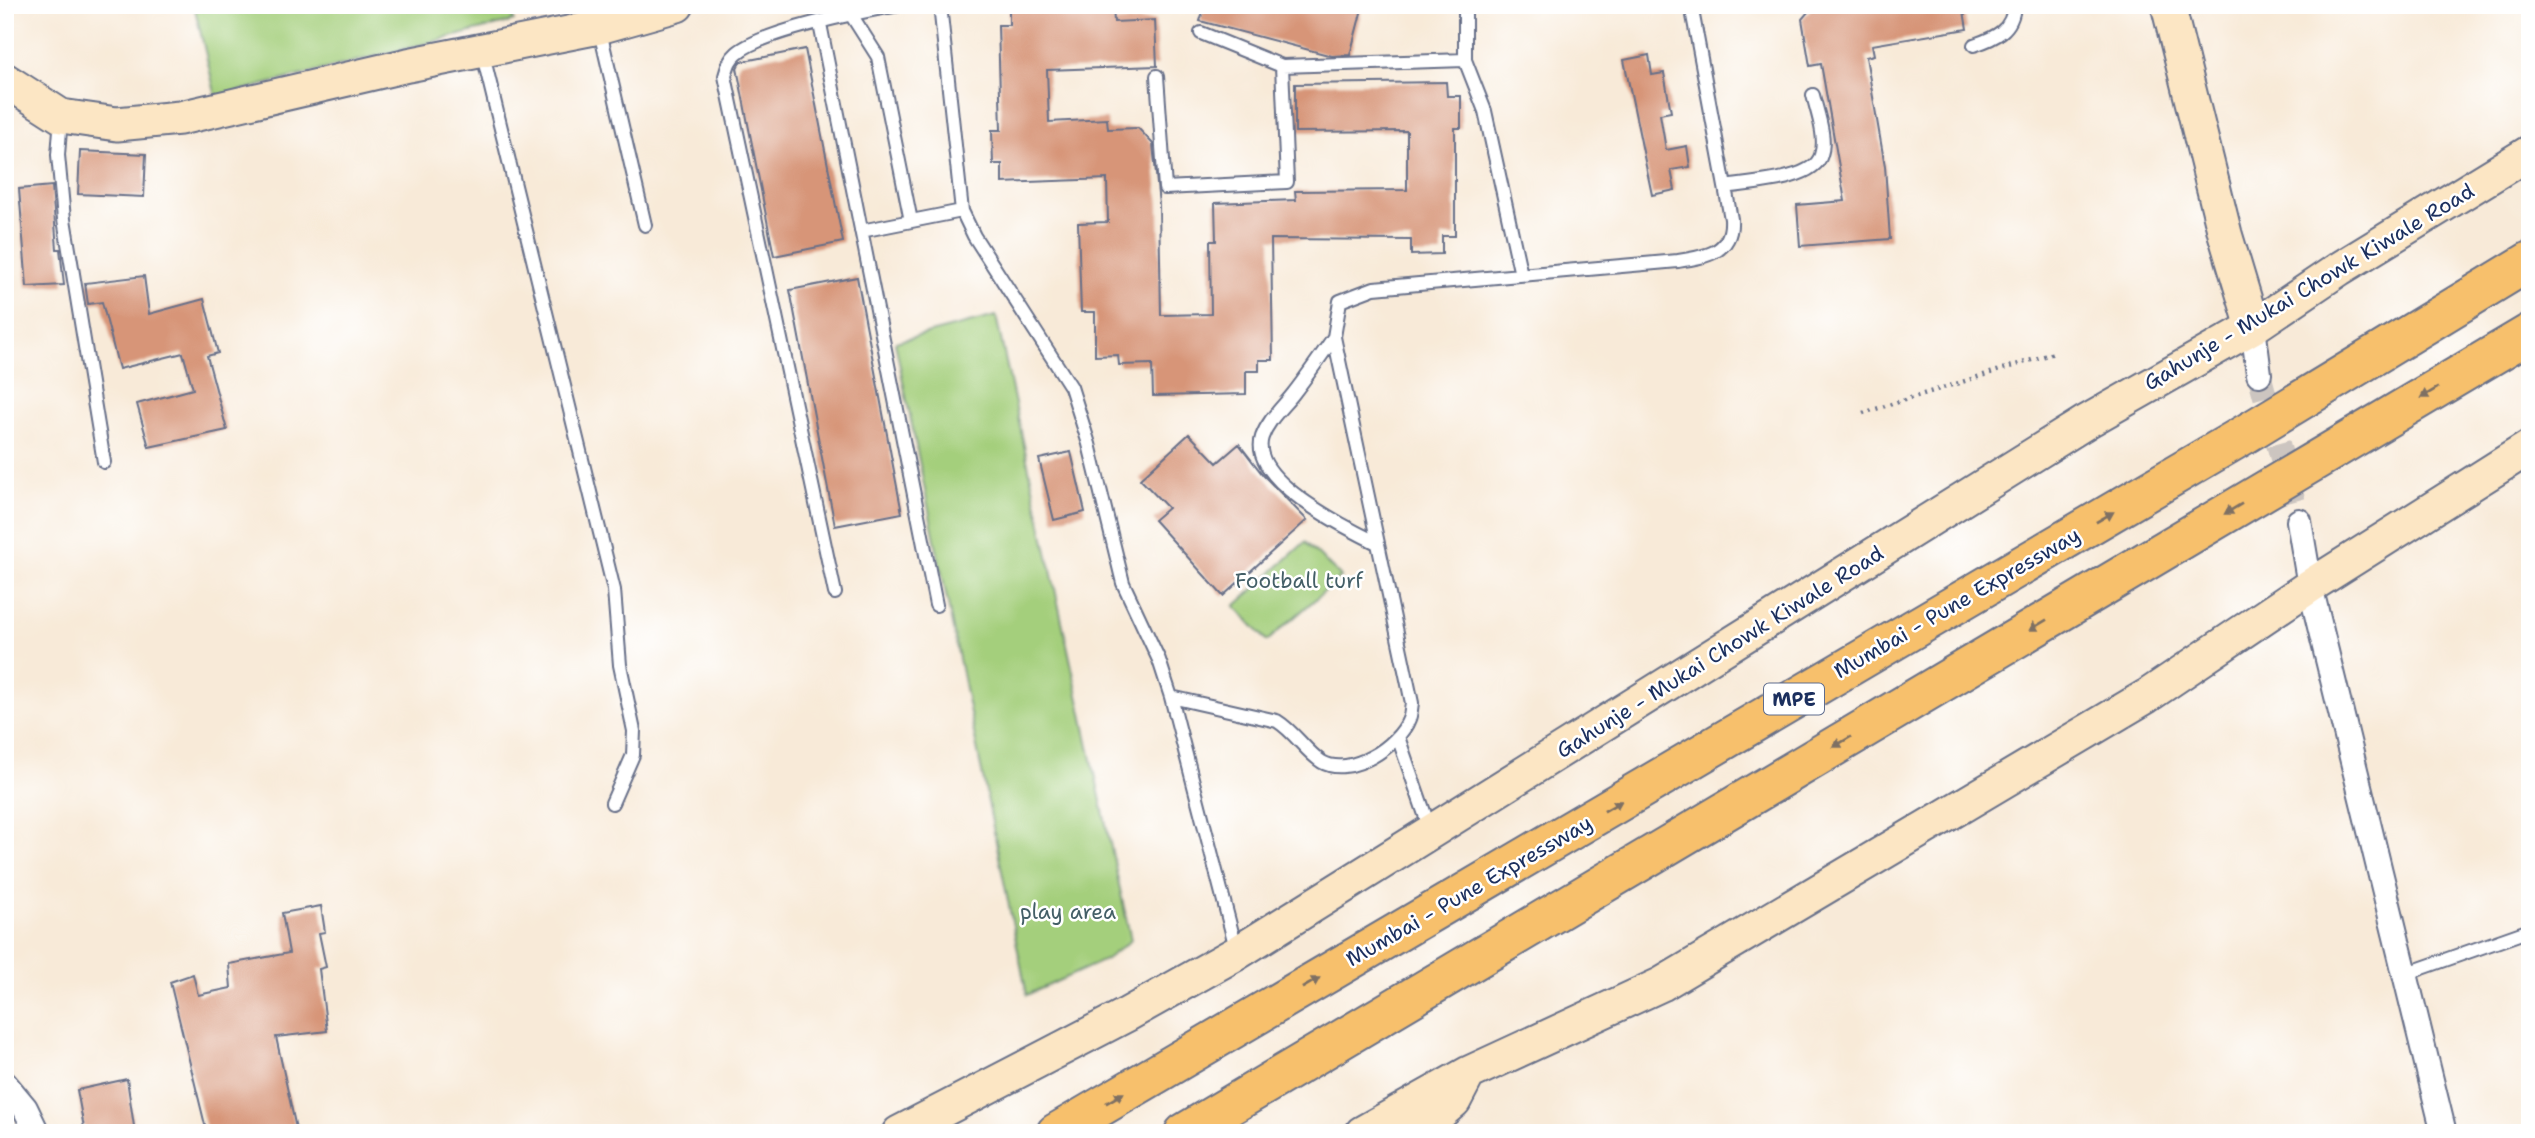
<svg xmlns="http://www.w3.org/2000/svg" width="2535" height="1138" font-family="'Shantell Sans',sans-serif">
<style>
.green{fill:#a4cf7c;stroke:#607f6d;stroke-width:2}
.building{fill:#d79578}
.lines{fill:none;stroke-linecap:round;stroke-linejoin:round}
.street-tunnel{stroke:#ccc5c0;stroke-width:24;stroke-dasharray:24 12;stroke-linecap:butt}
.lane-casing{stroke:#687089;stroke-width:16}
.street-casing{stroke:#687089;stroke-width:28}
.secondary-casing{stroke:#687089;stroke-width:37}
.highway-casing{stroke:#687089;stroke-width:42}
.path{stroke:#687089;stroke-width:4.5;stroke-dasharray:2 5;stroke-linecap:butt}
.lane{stroke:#fff;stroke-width:12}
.street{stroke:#fff;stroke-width:24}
.secondary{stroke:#fce6c4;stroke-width:33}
.highway{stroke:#f7c06c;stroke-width:38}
.oneway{fill:#7e7064}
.labels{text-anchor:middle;stroke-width:5;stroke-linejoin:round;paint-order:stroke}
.shield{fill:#fff;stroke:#5f6d8e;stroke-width:2}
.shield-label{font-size:19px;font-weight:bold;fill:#1b2f5e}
.street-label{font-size:21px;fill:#1b2f5e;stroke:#fff}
.park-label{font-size:21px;fill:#445f67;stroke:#fff}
</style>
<rect width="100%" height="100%" fill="#fff"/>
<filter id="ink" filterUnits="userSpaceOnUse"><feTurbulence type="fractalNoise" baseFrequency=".0143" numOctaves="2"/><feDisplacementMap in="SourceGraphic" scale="14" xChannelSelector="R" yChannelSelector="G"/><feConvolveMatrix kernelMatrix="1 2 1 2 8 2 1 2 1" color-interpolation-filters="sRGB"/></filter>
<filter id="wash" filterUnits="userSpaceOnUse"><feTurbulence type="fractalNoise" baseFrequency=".00686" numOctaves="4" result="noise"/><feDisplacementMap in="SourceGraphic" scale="28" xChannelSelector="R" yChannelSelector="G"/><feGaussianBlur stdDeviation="1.57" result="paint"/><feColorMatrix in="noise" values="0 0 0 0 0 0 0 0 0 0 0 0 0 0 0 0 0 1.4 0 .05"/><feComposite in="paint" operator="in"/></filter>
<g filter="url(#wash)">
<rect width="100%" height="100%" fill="#f8ead8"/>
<path class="green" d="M194,5H510L514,21L216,97Z
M996,316L1131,940L1105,960L1027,995L895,342Z
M1305,542L1341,577L1267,641L1235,606Z"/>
<g id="blocks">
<path class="building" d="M1062,5H1113L1114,22L1155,20L1157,66L1047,70L1049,122L1107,119L1108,129L1138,128L1153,144L1159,205L1161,315L1211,314L1210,241H1216L1215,203L1296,200L1295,191L1407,190V131L1295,132V84L1446,82L1447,96H1461V128H1455V236H1442V254L1411,255V240L1271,239L1273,360H1259V371H1246V394L1153,396L1152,364L1119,365L1118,355L1095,356V312H1081L1078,223L1108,222L1107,179L1002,183V164H993L992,130H1001L998,25H1009V6Z
M1205,5H1363L1350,55L1332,56L1200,21Z
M1814,5H1963L1967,29L1872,45L1874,55L1866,57L1885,166L1890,239L1800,246L1797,205L1845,201L1821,64L1810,66L1802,19Z
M805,49L843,242L774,256L737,68L740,62Z
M1649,55L1652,75L1664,73L1671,112L1660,114L1666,150L1687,146L1690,167L1671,170L1675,190L1652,195L1624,60Z
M80,151L146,154L144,197L78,194Z
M52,186L57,249H60L64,285L27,287L19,189Z
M144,276L149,314L204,299L218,353L207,356L227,430L149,447L137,404L193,389L183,353L119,369L102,302L88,304L85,283Z
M857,277L902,513L835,526L790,290Z
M1189,434L1217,463L1239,444L1263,475L1307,520L1223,596L1154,520L1168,508L1140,479Z
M1071,452L1085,512L1054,520L1039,459Z
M321,906L325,932L319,933L326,967L319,969L327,1031L276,1037L297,1133H207L170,982L193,974L198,995L231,988L229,964L289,953L282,913Z
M127,1079L135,1133H85L77,1090Z"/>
</g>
</g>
<g filter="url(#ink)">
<use href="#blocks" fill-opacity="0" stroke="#687089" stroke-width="2"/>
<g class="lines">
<path class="street-tunnel" d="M2259,374L2299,521"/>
<g class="lane-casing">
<path id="lane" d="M845,5L878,57L911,221
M940,5L962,211L974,236L1071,387L1089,444L1123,583L1159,660L1171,697L1237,952
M1465,5V60L1485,111L1521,275
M820,24L936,605
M599,27L645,225
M1201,33L1282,66L1465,60
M1974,45C1995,38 2013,30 2014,5
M482,51L614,590L620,665L634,731L633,755L612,803
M1157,76L1165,188L1287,182L1282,66
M61,117L58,155L64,219L104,462
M1725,187C1747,183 1814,181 1821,155C1827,138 1817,112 1813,95
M861,231L962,211
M1334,337C1321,356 1307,376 1293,394C1282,408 1268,420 1262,437C1248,480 1347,528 1377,543
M835,593L725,76C728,66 729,60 737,53C763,31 863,11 899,5
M1171,697L1277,721C1295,732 1305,751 1322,762C1350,778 1399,746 1409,719C1411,715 1411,708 1412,703L1334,337L1340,301L1374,288L1678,261C1705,257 1733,253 1731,219L1691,5
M1398,737L1430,829
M2408,973L2530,930"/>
</g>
<g class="street-casing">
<path id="street" d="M2253,327L2259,374
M2299,521L2310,586L2444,1133
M5,1084L25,1108L37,1133"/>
</g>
<g class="secondary-casing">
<path id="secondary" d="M2168,5L2225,234L2253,327
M5,80L61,116L117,124L180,118L408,65L599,27L677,5
M899,1133L1128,1014L1237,953L2086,422L2253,327L2339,269L2530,152
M1362,1133L1469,1073L1662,984L2147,696L2310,586L2530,447
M1417,1133L1454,1101L1466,1078"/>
</g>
<g class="highway-casing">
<path id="highway" d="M1056,1133L2247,433L2530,261
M1184,1133L2530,333"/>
</g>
<path class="path" d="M1863,413L2054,353"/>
<use href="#lane" class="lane"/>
<use href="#street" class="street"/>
<use href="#secondary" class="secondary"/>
<use href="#highway" class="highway"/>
</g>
<defs><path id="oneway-solid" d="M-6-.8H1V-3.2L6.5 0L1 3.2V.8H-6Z" transform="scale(1.75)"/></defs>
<g class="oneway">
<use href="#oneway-solid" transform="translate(2429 393) rotate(149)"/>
<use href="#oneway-solid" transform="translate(2233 509) rotate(149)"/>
<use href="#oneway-solid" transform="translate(2105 517) rotate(-30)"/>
<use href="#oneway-solid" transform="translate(2038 625) rotate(149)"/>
<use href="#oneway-solid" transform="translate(1842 742) rotate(149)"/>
<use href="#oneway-solid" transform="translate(1613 806) rotate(-30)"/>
<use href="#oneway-solid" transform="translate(1311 983) rotate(-30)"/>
<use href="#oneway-solid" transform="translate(1115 1098) rotate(-30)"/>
</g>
</g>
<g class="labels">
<rect class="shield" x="1764" y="683.5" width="60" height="31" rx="5"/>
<g class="shield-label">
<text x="1794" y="706">MPE</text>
</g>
<g class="street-label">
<text transform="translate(2309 287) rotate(-31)" y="7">Gahunje - Mukai Chowk Kiwale Road</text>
<text transform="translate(1957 603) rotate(-30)" y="7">Mumbai - Pune Expressway</text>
<text transform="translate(1720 652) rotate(-32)" y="7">Gahunje - Mukai Chowk Kiwale Road</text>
<text transform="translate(1469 891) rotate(-30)" y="7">Mumbai - Pune Expressway</text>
</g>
<g class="park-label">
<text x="1299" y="588">Football turf</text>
<text x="1068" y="919">play area</text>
</g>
</g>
<rect width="2535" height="1138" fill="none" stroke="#fff" stroke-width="28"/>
</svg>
